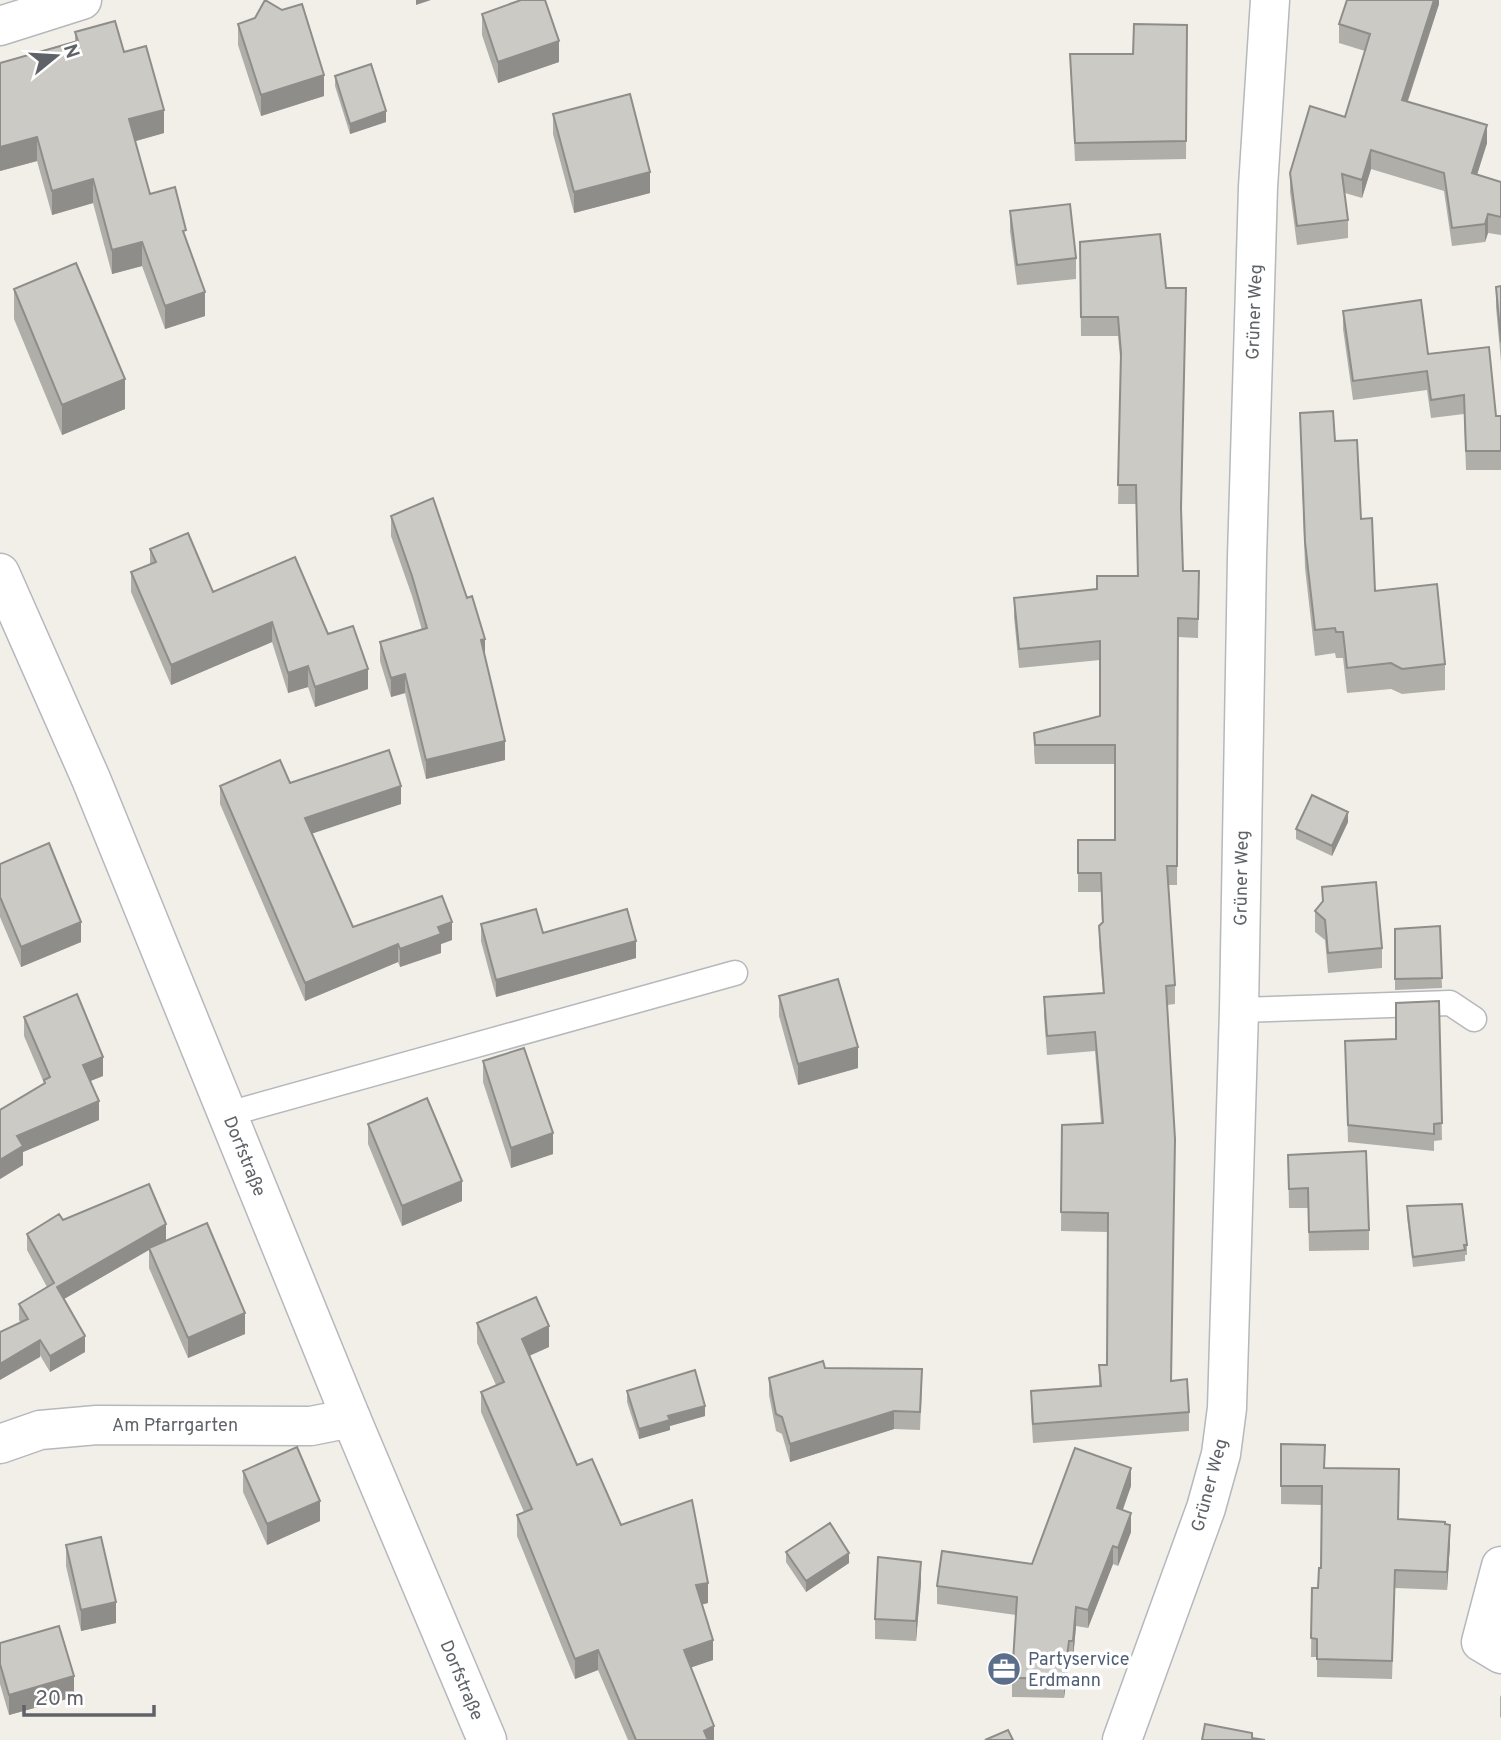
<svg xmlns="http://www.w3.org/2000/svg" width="1501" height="1740" font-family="Overpass,sans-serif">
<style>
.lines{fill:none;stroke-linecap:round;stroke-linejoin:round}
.service-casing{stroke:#b5b8bc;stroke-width:27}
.minor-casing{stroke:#b5b8bc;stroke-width:41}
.tertiary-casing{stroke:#b5b8bc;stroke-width:41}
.service{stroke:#fff;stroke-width:24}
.minor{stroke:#fff;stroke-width:38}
.tertiary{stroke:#fff;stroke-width:38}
.wall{fill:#afaea9}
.shaded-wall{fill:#8f8d8a}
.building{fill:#cccac5;stroke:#8f8d8a;stroke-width:2}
.labels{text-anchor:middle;stroke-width:7;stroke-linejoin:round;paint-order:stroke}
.street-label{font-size:18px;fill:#5f6368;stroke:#fff}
.service-label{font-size:18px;fill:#4e5e75;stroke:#fff;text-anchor:start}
</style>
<rect width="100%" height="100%" fill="#f1efe8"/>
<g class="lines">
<g class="service-casing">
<path id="service" d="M1239,1010L1450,1003L1474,1019
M228,1114L735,973"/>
</g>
<g class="minor-casing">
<path id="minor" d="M0,26L82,0
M0,1444L40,1430L97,1425L311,1426L351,1418
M1501,1566L1481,1642L1501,1654
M1122,1740L1206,1508L1221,1454L1227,1408L1239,1010L1247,557L1258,187L1270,0"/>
</g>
<g class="tertiary-casing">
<path id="tertiary" d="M0,573L91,779L351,1418L487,1740"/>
</g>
<use href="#service" class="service"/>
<use href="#minor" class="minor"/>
<use href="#tertiary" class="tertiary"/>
</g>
<path class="wall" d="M1439,0V4L1408,101L1487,143L1477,174L1501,182V235L1488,233L1485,242L1452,246L1444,191L1371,169L1362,198L1345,193L1348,220V238L1297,245L1290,192V173L1345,117L1365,51L1339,43V24Z
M282,10L324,96L261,116L238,45V24Z
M482,14L559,62L498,83L482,35Z
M1187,25L1186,159L1075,161L1070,54H1133Z
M75,32L124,52L164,133L135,141L150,194L186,239L205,316L165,329L142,266L112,274L93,203L52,215L37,161L0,171V63L75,41Z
M335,76L386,122L350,134L335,86Z
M553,114L650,193L574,213L553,134Z
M1010,211L1076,258V279L1017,285L1010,231Z
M1160,234L1181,517L1183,571H1199L1198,638L1178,637L1177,885H1168L1175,985V1004L1167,1005L1172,1381L1189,1412V1431L1033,1443L1031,1410V1391L1099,1386V1365H1107L1108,1232L1061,1231L1062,1125L1101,1123L1095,1051L1047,1055L1044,1016V997L1103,993L1099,945V926L1102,923L1101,892H1078V840H1115V764H1035L1034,752V733L1100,716V660L1019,668L1014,617V598L1097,589L1138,576L1136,504H1118L1121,367L1118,336H1081L1080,242Z
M1501,286V362L1496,307V287Z
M14,289L125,409L62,435L14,319Z
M1343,311L1428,354L1496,416H1501V470H1466L1464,414L1431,418L1427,390L1353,400L1343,329Z
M1300,413L1335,441L1361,519L1375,591L1445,664V690L1402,694L1391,689L1347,693L1343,658H1336L1335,653L1315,656L1305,568Z
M391,516L485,658L505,760L426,779L405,693L391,697L380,661V642L422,630L412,596L391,536Z
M150,549L213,592L328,634L368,689L315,707L308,687L288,693L272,642L171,685L131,592V572L150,564Z
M290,783L401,804L312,833L353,927L452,940L441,944V953L400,967L398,962L305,1001L220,804V786Z
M1348,822L1332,856L1296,839V829Z
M0,864L81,942L21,967L0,917Z
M1322,887L1382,948V968L1328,973L1325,940L1315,932V911L1322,902Z
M481,924L543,933L636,958L496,997L481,941Z
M1440,926L1442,988L1395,990V929Z
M779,996L858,1068L798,1085L779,1016Z
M1439,1001L1442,1140L1434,1141V1151L1348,1142L1345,1041L1396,1039Z
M24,1017L103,1076L90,1081L99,1120L23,1152V1165L0,1179V1110L44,1083L24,1036Z
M483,1061L553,1154L511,1168L483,1082Z
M368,1124L462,1201L402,1226L368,1144Z
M1288,1155L1369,1230V1250L1309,1251L1308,1208H1289Z
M1407,1206L1467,1245V1255H1465V1261L1413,1267L1407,1217Z
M63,1220L166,1240L162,1242L245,1334L188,1358L149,1268V1250L64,1299L85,1352L50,1372L19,1320V1304L47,1287L27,1250V1234Z
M477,1323L549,1347L529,1356L577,1465L621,1525L708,1603L702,1604L713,1660L691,1667L714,1740H628L598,1670L575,1679L517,1536V1515L524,1512L481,1412V1392L496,1385L477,1343Z
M825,1368L922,1386L920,1430L894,1429L790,1462L782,1434L776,1431L769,1395V1378Z
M627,1391L705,1416L670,1426V1430L639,1439L627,1402Z
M1281,1444L1324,1468L1398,1519L1450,1543L1447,1590L1395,1588L1392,1679L1317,1677V1657H1311L1312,1588H1318L1321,1568L1322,1505L1281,1504Z
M243,1471L320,1521L267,1545L243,1492Z
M1131,1486L1122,1510L1131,1532L1118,1566L1113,1564L1088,1628L1076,1626L1073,1659H1069L1064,1698L1012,1697V1678L1016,1615L937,1604V1586L1032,1564Z
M66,1545L116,1623L81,1631L66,1566Z
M786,1552L849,1563L806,1592L786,1562Z
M921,1583L916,1641L875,1639V1619Z
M0,1643L74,1697L9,1715L0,1684Z
M1501,1695V1718L1500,1717V1697Z"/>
<path class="shaded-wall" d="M416,0H431L416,5Z
M1434,0H1439V4L1402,118V100Z
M559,41V62L498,83V62Z
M324,75V96L261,116V95Z
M164,110V133L129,143V119Z
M386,111V122L350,134V124Z
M1487,125V143L1472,191V173Z
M37,137V161L0,171V147Z
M1371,150V169L1362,198V180Z
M650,172V193L574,213V192Z
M93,179V203L52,215V191Z
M1488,214V233L1485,242V224Z
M142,242V266L112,274V250Z
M205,292V316L165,329V306Z
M125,379V409L62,435V405Z
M272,622V642L171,685V665Z
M485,639V658L481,640Z
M308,666V687L288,693V673Z
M368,669V689L315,707V687Z
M405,674V693L391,697V678Z
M505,741V760L426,779V760Z
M401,786V804L305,836V818Z
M1348,812V822L1332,856V846Z
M81,922V942L21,967V947Z
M452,922V940L441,944V953L400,967V949L438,927Z
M636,941V958L496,997V980Z
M398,944V962L305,1001V983Z
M858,1047V1068L798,1085V1064Z
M103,1057V1076L83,1084V1065Z
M99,1101V1120L23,1152V1165L0,1179V1160L17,1136Z
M553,1133V1154L511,1168V1148Z
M462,1181V1201L402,1226V1206Z
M166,1224V1240L57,1303V1287Z
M245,1313V1334L188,1358V1338Z
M549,1326V1347L522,1359V1339Z
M85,1336V1352L50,1372V1356Z
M40,1340V1357L0,1380V1364Z
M705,1406V1416L670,1426V1430L639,1439V1429L668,1416Z
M894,1411V1429L790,1462V1444Z
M1131,1468V1486L1117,1527V1508Z
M320,1501V1521L267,1545V1524Z
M1131,1513V1532L1118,1566V1548Z
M1450,1525V1543L1447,1590V1572Z
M1113,1546V1564L1088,1628V1610Z
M849,1553V1563L806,1592V1581Z
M921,1562V1583L916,1641V1621Z
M708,1583V1603L696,1606V1585Z
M116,1602V1623L81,1631V1610Z
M1076,1607V1626L1073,1659V1641Z
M713,1640V1660L684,1670V1650Z
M1069,1641V1659L1064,1698V1679Z
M598,1650V1670L575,1679V1659Z
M74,1676V1697L9,1715V1695Z
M714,1726V1740H704V1731Z"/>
<path class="building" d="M265,0L282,10L302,4L324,75L261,95L238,24L255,18Z
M521,0H545L559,41L498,62L482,14Z
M1347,0H1434L1402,100L1487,125L1472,173L1501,182V217L1488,214L1485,224L1452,228L1444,173L1371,150L1362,180L1342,174L1348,220L1297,226L1290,173L1310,106L1345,117L1370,34L1339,24Z
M115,21L124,52L146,46L164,110L129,119L150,194L175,187L186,230L183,231L205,292L165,306L142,242L112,250L93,179L52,191L37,137L0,147V63L78,41L75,32Z
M1134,24L1187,25L1186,141L1075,143L1070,54H1133Z
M371,64L386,111L350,124L335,76Z
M630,94L650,172L574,192L553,114Z
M1070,204L1076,258L1017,265L1010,211Z
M1160,234L1166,288H1186L1181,508L1183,571H1199L1198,619L1178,618L1177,866H1167L1175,985L1166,986L1175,1139L1171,1381L1187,1379L1189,1412L1033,1424L1031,1391L1101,1386L1099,1365H1107L1108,1213L1061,1212L1062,1125L1103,1123L1095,1032L1047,1036L1044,997L1104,993L1099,926L1103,922L1101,873H1078V840H1115V745H1035L1034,733L1100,716V641L1019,649L1014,598L1097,589V576H1138L1136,485H1118L1121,353L1118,317H1081L1080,242Z
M76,263L125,379L62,405L14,289Z
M1501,286V342L1496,287Z
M1421,300L1428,354L1489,347L1496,416H1501V451H1466L1464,395L1431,400L1427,371L1353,381L1343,311Z
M1333,411L1335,441L1357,440L1361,519L1372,518L1375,591L1437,584L1445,664L1402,669L1391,663L1347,668L1343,632H1336L1335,628L1315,630L1305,542L1300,413Z
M433,498L467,598L472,596L485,639L481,640L505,741L426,760L405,674L391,678L380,642L427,628L412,576L391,516Z
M188,533L213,592L295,557L328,634L353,626L368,669L315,687L308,666L288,673L272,622L171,665L131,572L156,562L150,549Z
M389,750L401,786L305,818L353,927L442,896L452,922L438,927L441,934L400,949L398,944L305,983L220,786L280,760L290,783Z
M1312,795L1348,812L1332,846L1296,829Z
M49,843L81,922L21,947L0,897V864Z
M1376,882L1382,948L1328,953L1325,920L1315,911L1323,901L1322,887Z
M536,909L543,933L627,909L636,941L496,980L481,924Z
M1440,926L1442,978L1395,979V929Z
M838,979L858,1047L798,1064L779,996Z
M77,994L103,1057L83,1065L99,1101L17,1136L23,1146L0,1160V1110L45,1083L44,1080L50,1077L24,1017Z
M1439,1001L1442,1123L1434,1124V1134L1348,1125L1345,1041L1396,1039V1003Z
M524,1048L553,1133L511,1148L483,1061Z
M427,1098L462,1181L402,1206L368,1124Z
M1366,1151L1369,1230L1309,1232L1308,1188L1289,1189L1288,1155Z
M149,1184L166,1224L57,1287L85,1336L50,1356L40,1340L0,1364V1332L28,1319L19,1304L54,1283L27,1234L59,1214L63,1220Z
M1462,1204L1467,1245H1464L1465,1250L1413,1257L1407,1206Z
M207,1223L245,1313L188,1338L149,1248Z
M536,1297L549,1326L522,1339L577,1465L592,1459L621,1525L692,1500L708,1583L696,1585L713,1640L684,1650L714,1726L704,1731L708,1740H636L598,1650L575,1659L517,1515L532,1509L481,1392L504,1382L477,1323Z
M823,1361L825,1368L922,1369L920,1412L894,1411L790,1444L782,1417L776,1414L769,1378Z
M695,1370L705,1406L668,1416L670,1420L639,1429L627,1391Z
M1281,1444L1325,1445L1324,1468L1399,1469L1398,1519L1445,1522V1524L1450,1525L1447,1572L1395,1570L1392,1661L1317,1659V1639L1311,1638L1312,1588H1318L1319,1568H1321L1322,1486H1281Z
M297,1447L320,1501L267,1524L243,1471Z
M1075,1448L1131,1468L1117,1508L1131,1513L1118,1548L1113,1546L1088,1610L1076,1607L1073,1641H1069L1064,1679L1012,1678L1017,1597L937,1586L942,1551L1032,1564Z
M830,1523L849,1553L806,1581L786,1552Z
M101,1537L116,1602L81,1610L66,1545Z
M878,1557L921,1562L916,1621L875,1619Z
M59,1626L74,1676L9,1695L0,1664V1643Z
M1205,1724L1252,1733V1738L1265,1740H1202Z
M1008,1730L1013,1740H985Z"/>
<defs>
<g id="office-disc" transform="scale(1.75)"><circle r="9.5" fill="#5c6f8a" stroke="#fff"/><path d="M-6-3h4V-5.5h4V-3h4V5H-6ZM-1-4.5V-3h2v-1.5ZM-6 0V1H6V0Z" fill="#fff"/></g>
</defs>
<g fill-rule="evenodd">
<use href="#office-disc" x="1004" y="1669"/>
</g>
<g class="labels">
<g class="street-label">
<text transform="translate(1254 312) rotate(-88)" y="6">Grüner Weg</text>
<text transform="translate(1241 878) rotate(-89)" y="6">Grüner Weg</text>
<text transform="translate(245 1156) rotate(68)" y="6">Dorfstraße</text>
<text x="175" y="1431">Am Pfarrgarten</text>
<text transform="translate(1209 1485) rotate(-75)" y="6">Grüner Weg</text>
<text transform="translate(462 1680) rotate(67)" y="6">Dorfstraße</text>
</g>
<g class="service-label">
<text x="1028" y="1665">Partyservice<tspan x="1028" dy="21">Erdmann</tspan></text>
</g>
</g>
<g transform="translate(56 56) rotate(72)" stroke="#ffffff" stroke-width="5" paint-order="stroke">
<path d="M0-5L12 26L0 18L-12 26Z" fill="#5f6368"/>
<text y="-10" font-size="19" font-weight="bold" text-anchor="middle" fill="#5f6368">N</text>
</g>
<path d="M24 1705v10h130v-10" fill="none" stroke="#5f6368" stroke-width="3.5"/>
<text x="35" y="1705" font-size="21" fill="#5f6368" stroke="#ffffff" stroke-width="5" paint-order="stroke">20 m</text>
</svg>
